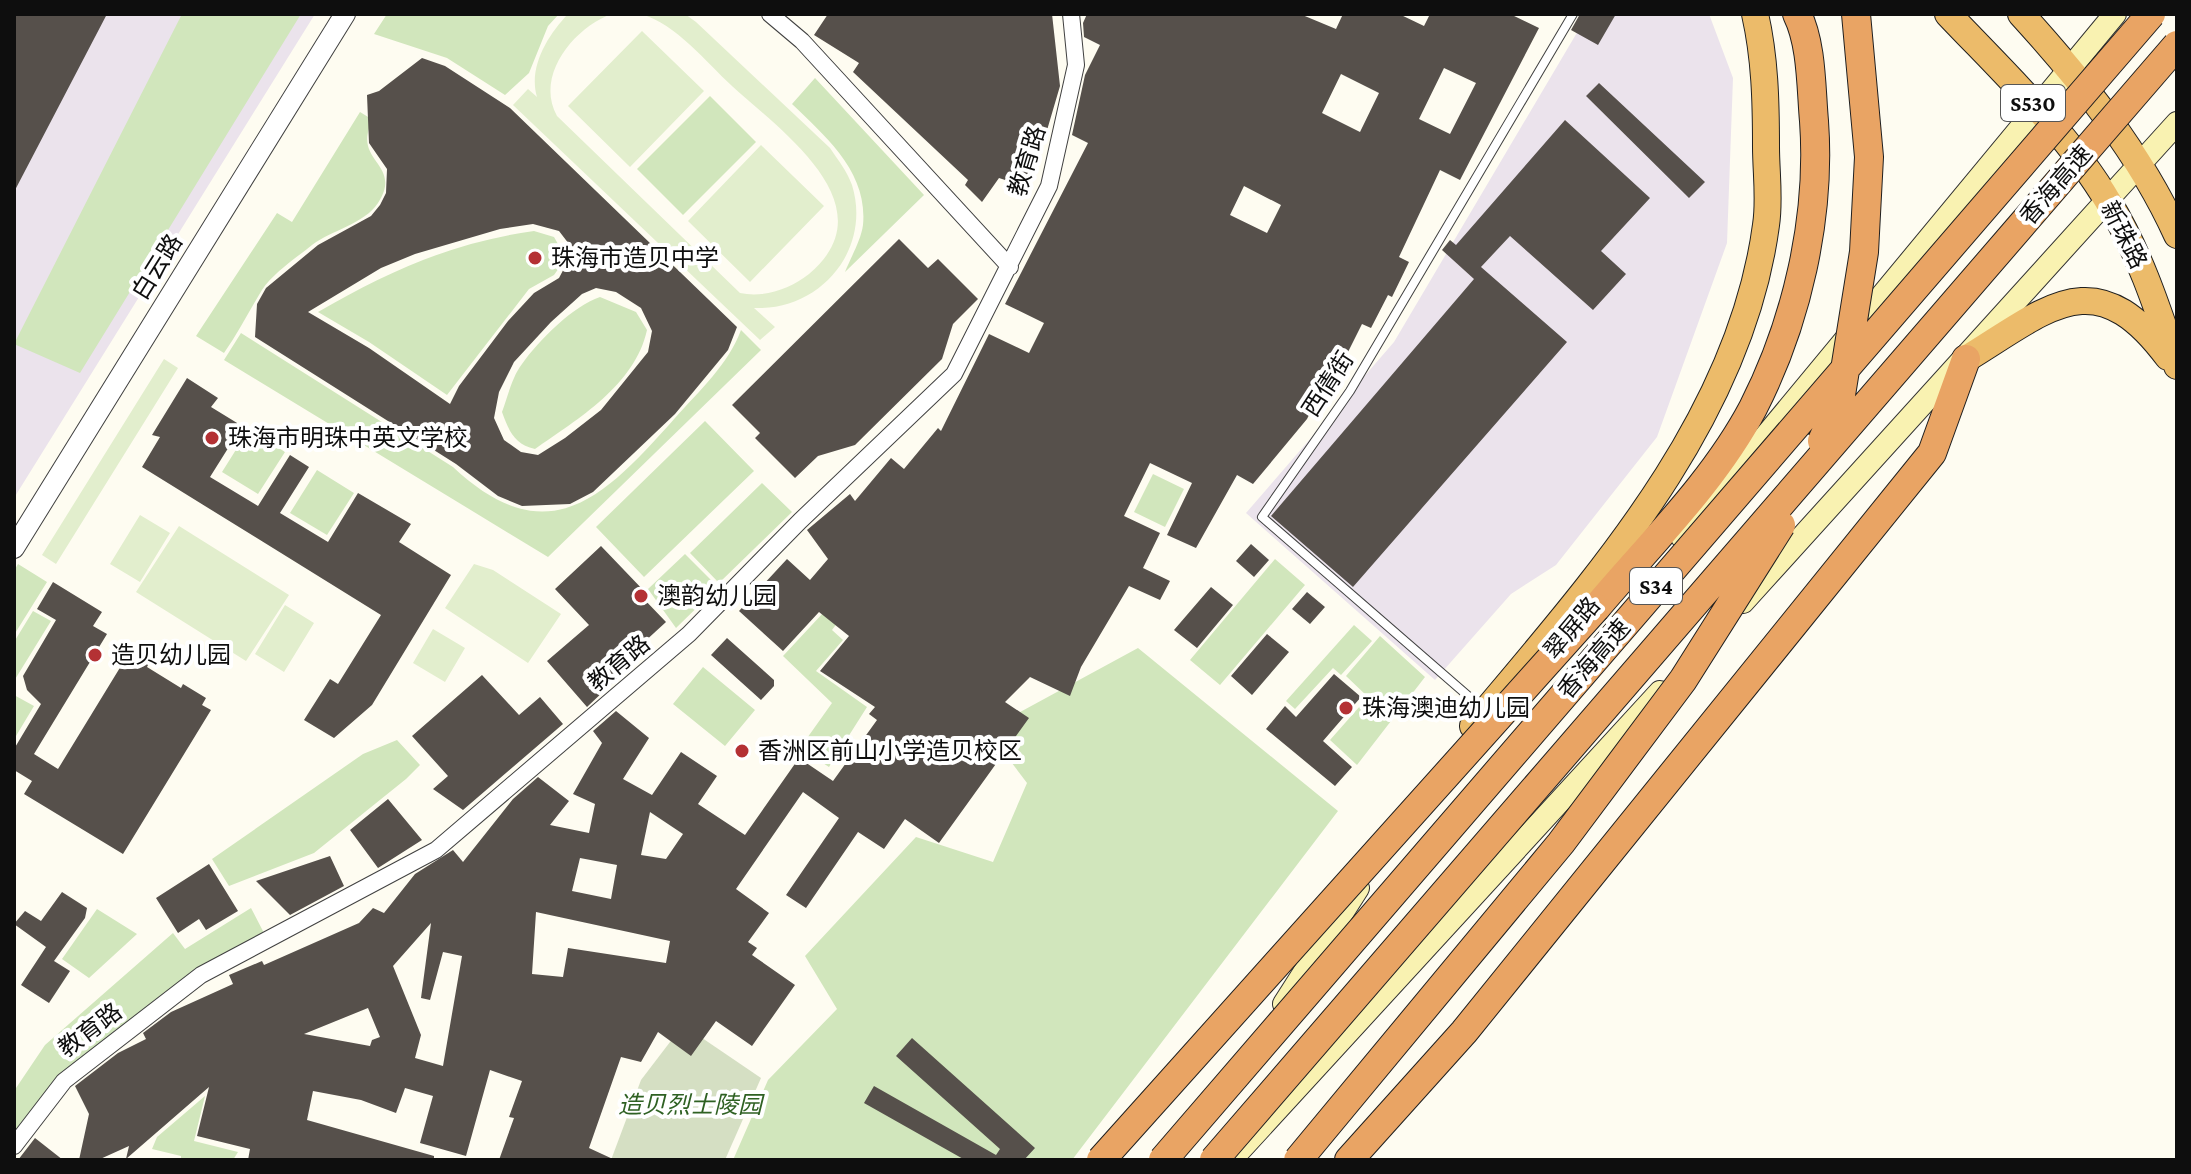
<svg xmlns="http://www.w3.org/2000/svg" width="2191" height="1174" font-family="'Crimson Pro','Noto Sans SC',serif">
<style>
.industrial{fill:#ebe3ec}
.green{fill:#d1e6bc}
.cemetery{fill:#d5dfc3}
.pitch{fill:#e2eecd}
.building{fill:#56504b;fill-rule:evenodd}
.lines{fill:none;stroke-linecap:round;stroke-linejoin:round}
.service-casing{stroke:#414141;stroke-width:10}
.minor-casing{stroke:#414141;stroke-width:18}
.tertiary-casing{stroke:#414141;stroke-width:22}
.secondary-casing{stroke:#303030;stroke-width:24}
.trunk-casing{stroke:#1f1f1f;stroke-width:28}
.motorway-casing{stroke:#1f1f1f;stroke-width:30}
.service{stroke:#fff;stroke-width:8}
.minor{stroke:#fff;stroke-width:16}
.tertiary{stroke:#fff;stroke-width:20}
.secondary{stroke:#f9f2b1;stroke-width:22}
.trunk{stroke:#ecbb6a;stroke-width:26}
.motorway{stroke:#e9a464;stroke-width:28}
.motorway-bridge-casing{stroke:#1f1f1f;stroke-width:30;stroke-linecap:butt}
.motorway-bridge{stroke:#e9a464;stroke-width:28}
.poi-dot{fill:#b43134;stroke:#fff;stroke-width:3}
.labels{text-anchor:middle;stroke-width:8;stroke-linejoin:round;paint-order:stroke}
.shield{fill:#fff;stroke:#565656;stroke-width:2}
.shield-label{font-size:22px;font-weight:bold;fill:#0e0e0e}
.street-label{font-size:24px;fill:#0e0e0e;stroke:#fff}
.poi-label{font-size:24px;fill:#0e0e0e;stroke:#fff;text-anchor:start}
.park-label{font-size:24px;font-style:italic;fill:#2f6123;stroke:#fff}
</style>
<rect width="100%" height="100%" fill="#fefcf1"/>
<path class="industrial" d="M14,14H315L14,498Z
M1588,14H1709L1733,78L1727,243L1657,437L1556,565L1511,594L1435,680L1246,513L1394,342Z"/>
<path class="green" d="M182,14H301L80,373L14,344Z
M387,14H559L548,26L529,73L505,95L447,58L374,34Z
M815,78L924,195L845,272C851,257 861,240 863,225C868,172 826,137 792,104Z
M710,96L756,142L683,215L637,169Z
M360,112L373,120C350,161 404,163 378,203C364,224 332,230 312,245C296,258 273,273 262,290C249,311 238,333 224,353L196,336L277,213L292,222Z
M534,231L554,237L566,258L554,275L529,289L447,395L369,342L318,312C387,272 453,242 534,231Z
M600,297L636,312L647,330C635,385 578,419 535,449C514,444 509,431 502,412C508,396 512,377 522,364C539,340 573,306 600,297Z
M741,330L761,350L548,557L224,360L241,333L453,467C548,556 605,497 675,418C699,391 728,365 741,330Z
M705,421L754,471L644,577L596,527Z
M249,429L285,452L258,494L222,472Z
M317,470L354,493L327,535L290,513Z
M1153,474L1184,489L1165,527L1134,512Z
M762,483L792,512L719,583L690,553Z
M685,554L718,587L676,628L648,589Z
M1275,559L1305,585L1220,685L1190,660Z
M18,564L47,582L14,635V571Z
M837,598L849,607L832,630L843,640L816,671L867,707L829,767L800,748L832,703L783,656Z
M33,611L51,621L14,681V642Z
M1354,625L1372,641L1341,675L1333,668L1295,709L1286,701Z
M1380,636L1425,677L1357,765L1330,740L1368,697L1346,676Z
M1138,648L1338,811L1072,1160H733L768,1080L837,1009L805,956L916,837L993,862L1027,783L987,730Z
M703,667L755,710L725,746L673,704Z
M14,695L34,706L16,736L14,735Z
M397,740L420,765L406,779L314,853L229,886L212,859L363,754Z
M251,908L264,933L197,969L14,1135V1091L45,1045L173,933L185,949Z
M97,909L137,934L89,978L62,959Z
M205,1096L194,1141L238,1152L233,1160H181V1156L152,1149L157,1137Z"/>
<path class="cemetery" d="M683,1025L761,1078L725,1160H611L641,1080Z"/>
<path class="pitch" d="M568,14H612C576,26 534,75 557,116L740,293C764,298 790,289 809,274C890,206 780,130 732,86C706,62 676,24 641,14H685L696,22L830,148C838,160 847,171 852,185C872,250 820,311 754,308L775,327L760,340L513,105L528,89L537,97C528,67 548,35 568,14Z
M642,31L704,91L630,167L568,106Z
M761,145L824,206L750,282L688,221Z
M164,359L178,368L56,564L42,555Z
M140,515L170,533L140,582L110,564Z
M179,526L289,595L246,661L136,592Z
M474,564L493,570L561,614L528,663L445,608Z
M285,605L314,623L284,672L255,654Z
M433,629L465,648L445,682L413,663Z"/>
<path class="building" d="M14,14H107L14,192Z
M828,14H1052L1060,86L1030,188L999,178L982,202L965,185L968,180L853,72L859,63L814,35Z
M1087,14H1300L1336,29L1343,14H1399L1424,26L1430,14H1510L1539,28L1460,180L1440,170L1399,257L1409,262L1392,297L1388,295L1371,328L1362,324L1340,368L1334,365L1307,419L1253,484L1237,475L1196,548L1167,535L1192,483L1150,463L1124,516L1160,533L1143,568L1170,581L1160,600L1129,586L1081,667L1070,696L1030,677L1005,702L1029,718L939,843L905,819L884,849L858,832L806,908L786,895L839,818L803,792L736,889L769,913L748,942L757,948L752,955L795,985L752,1046L716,1021L691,1056L658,1032L641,1062L621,1057L589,1148L615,1160H499L514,1118L509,1117L522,1081L490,1070L466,1156L420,1143L433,1096L405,1088L396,1113L361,1100L313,1091L307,1120L434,1156V1160H248L250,1149L197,1136L209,1087L126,1159L129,1146L98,1160H79L89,1114L75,1086L118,1053L146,1039L143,1033L171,1012L233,984L229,975L262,961L264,965L359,923L373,908L384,913L415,874L453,850L463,862L513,799L538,777L569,801L550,825L589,833L595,804L573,794L602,743L593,731L616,711L649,738L623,779L652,795L681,752L717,776L698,804L745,835L799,758L833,781L877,720L869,714L875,707L820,671L849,636L819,612L783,651L739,611L787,559L810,580L828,559L807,530L850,494L855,501L891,458L904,469L938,428L941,431L989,334L1029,353L1044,323L1005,304L1088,143L1072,135L1085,75L1100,45L1084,37L1083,23ZM1444,68L1476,83L1450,134L1419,119ZM1341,74L1379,93L1360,132L1322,113ZM1244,186L1281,205L1267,233L1230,215ZM650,812L683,834L666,859L641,855ZM580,858L617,865L611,899L572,891ZM536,912L670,941L666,963L568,948L563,977L532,974ZM431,923L421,998L430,1000L443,952L462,956L443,1066L415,1058L421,1035L393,966ZM368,1008L380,1037L372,1040L370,1046L304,1034Z
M1580,14H1616L1598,45L1571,30Z
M422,58L445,66L510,108L737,327L728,350L675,414L593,492L570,504L522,506L498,496L456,464L255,337L257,304L266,288L318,245L371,216L380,205L386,193L387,169L369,143L367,95L379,91ZM533,224L559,231L569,244V259L559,278L534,293L508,321L459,386L450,404L369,348L308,312L381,268L415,254L500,229ZM596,288L616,292L641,308L652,331L648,352L601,410L565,438L538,455L521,452L504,440L494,418L499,392L514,362L551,322L582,294Z
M1599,83L1705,182L1689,198L1586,96Z
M1565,120L1650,198L1601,251L1626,274L1593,310L1510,236L1481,267L1567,342L1353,587L1271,516L1474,279L1442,250L1450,240L1456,245Z
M899,239L928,268L938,259L978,299L953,324L942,359L855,445L818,456L795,478L755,438L760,433L732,405Z
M187,378L218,398L211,407L242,426L210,477L258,506L290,455L309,467L280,513L328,542L358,493L411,524L399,542L451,575L372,705L334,738L304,720L330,679L338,684L381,615L142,467L160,437L152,435Z
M1251,544L1269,560L1254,577L1236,561Z
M601,546L646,593L642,597L666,622L618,666L624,672L587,707L547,661L589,625L555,589Z
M53,582L102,612L93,626L107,634L34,754L58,769L132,648L151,659L147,667L181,688L183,684L206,698L202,705L211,710L123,854L24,794L32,781L14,770V749L41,704L27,690L23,676L56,620L37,609Z
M1211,587L1233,605L1197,648L1174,630Z
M1307,592L1325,607L1310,624L1292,609Z
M1267,634L1289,652L1252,695L1231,676Z
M727,638L774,680V686L761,700L711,655Z
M1334,674L1361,697L1323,741L1352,767L1335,786L1266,729L1285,706L1296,717Z
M482,675L519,715L540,697L563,724L463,810L433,789L448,776L412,736Z
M388,799L422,840L378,868L350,830Z
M330,856L344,886L290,915L256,881Z
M209,864L238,911L206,930L199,919L178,933L156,898Z
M62,892L87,908L85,918L54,961L70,971L49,1003L21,985L46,947L14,924L25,911L41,921Z
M912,1038L1035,1148L1024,1160H965L864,1103L874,1086L996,1155L1000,1149L896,1056Z
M35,1138L63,1160H18Z"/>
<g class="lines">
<g class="service-casing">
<path id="service" d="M1482,708L1262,517L1350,391L1573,14"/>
</g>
<g class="minor-casing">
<path id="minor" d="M770,14L802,41L1010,267
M14,1146L64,1081L201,975L436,850L689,634L800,521L954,374L1049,186L1076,65L1071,14"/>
</g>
<g class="tertiary-casing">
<path id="tertiary" d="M14,548L345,14"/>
</g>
<g class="secondary-casing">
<path id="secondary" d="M1682,537L2115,14
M1743,602L2177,123
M1284,1004L1358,888
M1240,1150L1660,692"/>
</g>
<g class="trunk-casing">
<path id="trunk" d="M1948,14C2004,73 2067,132 2109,203C2140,254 2158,310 2177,366
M2021,14C2081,80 2140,153 2177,235
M1966,359C2048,309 2095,259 2168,357
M1473,726C1595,580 1740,421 1766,225C1770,200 1766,172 1766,147C1766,102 1765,58 1755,14"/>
</g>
<g class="motorway-casing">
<path id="motorway" d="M1596,608C1649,545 1714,482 1753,408C1797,322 1821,217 1814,121C1811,88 1812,44 1797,14
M1349,1160L1464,1032L1932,453L1966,359"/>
</g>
<use href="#service" class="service"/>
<use href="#minor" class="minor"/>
<use href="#tertiary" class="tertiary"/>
<use href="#secondary" class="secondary"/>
<use href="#trunk" class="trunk"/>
<use href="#motorway" class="motorway"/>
<g class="motorway-bridge-casing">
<path id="motorway-bridge" d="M1822,441L1840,401L1864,252L1869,157L1856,14
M1101,1160L1596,608
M1163,1160L2151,14
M1214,1160L2177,45
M1298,1160L1561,843L1683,680L1781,525"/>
</g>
<use href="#motorway-bridge" class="motorway-bridge"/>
</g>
<g class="poi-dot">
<circle cx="535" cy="258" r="8"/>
<circle cx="212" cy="438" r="8"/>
<circle cx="641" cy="596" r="8"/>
<circle cx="95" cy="655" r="8"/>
<circle cx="1346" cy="708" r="8"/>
<circle cx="742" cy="751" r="8"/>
</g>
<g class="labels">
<g class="shield">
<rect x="2001" y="85" width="64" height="36" rx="6"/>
<rect x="1630" y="568" width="52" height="36" rx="6"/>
</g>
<g class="shield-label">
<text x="2033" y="111">S530</text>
<text x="1656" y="594">S34</text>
</g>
<g class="street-label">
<text transform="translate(1027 161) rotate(-73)" y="8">教育路</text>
<text transform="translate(2056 185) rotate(-49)" y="8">香海高速</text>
<text transform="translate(2124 235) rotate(63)" y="8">新珠路</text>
<text transform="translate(157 267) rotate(-58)" y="8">白云路</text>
<text transform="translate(1328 384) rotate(-57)" y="8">西倩街</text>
<text transform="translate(1572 628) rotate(-50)" y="8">翠屏路</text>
<text transform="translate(1594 659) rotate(-49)" y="8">香海高速</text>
<text transform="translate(619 663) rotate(-40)" y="8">教育路</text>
<text transform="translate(90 1030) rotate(-37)" y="8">教育路</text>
</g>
<g class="poi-label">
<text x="551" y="266">珠海市造贝中学</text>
<text x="228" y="446">珠海市明珠中英文学校</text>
<text x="657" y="604">澳韵幼儿园</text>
<text x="111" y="663">造贝幼儿园</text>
<text x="1362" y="716">珠海澳迪幼儿园</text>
<text x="758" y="759">香洲区前山小学造贝校区</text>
</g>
<g class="park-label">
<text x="690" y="1113">造贝烈士陵园</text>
</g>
</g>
<rect width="2191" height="1174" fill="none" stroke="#0e0e0e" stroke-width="32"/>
</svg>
